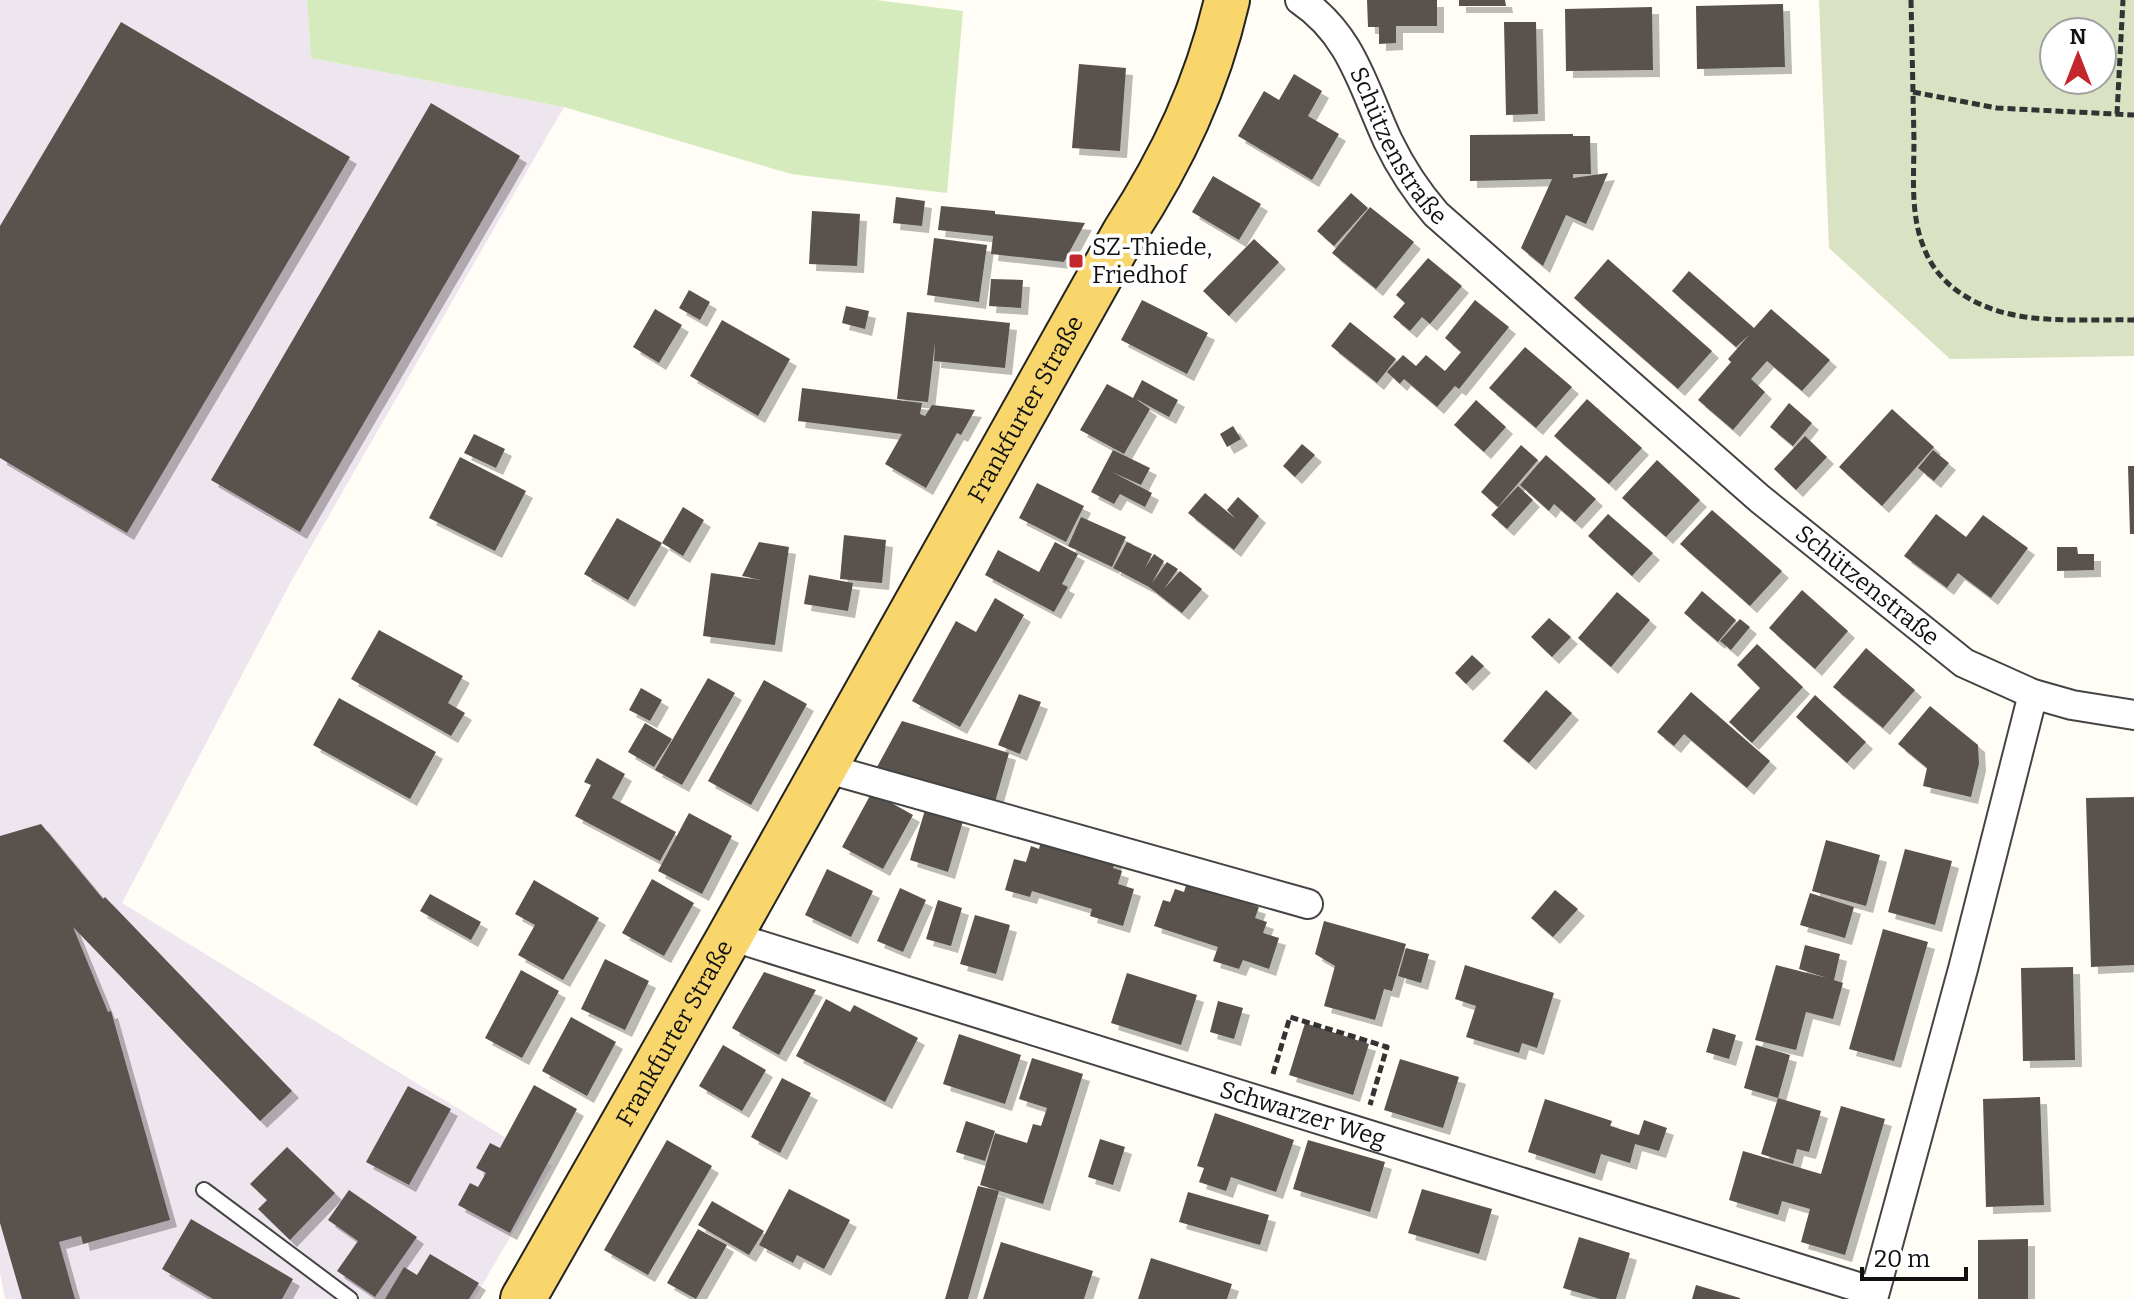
<svg xmlns="http://www.w3.org/2000/svg" width="2134" height="1299" font-family="Bitter,serif">
<style>
.industrial{fill:#eee6ef}
.green{fill:#d5ebbd}
.cemetery{fill:#d9e3c4;fill-rule:evenodd}
.building{fill:#5a524d;filter:url(#shadow)}
.lines{fill:none;stroke-linecap:round;stroke-linejoin:round}
.lane-casing{stroke:#444;stroke-width:18}
.street-casing{stroke:#444;stroke-width:32}
.primary-casing{stroke:#222;stroke-width:48}
.path{stroke:#333;stroke-width:5;stroke-dasharray:8 4;stroke-linecap:butt}
.lane{stroke:#fff;stroke-width:14}
.street{stroke:#fff;stroke-width:28}
.primary{stroke:#f9d66b;stroke-width:44}
.poi-dot{fill:#c4262e;stroke:#fff;stroke-width:3}
.labels{text-anchor:middle;stroke-width:8;stroke-linejoin:round;paint-order:stroke}
.street-label{font-size:24px;fill:#111;stroke:#fff}
.poi-label{font-size:24px;fill:#111;stroke:#fff;text-anchor:start}
</style>
<defs>
<filter id="shadow"><feDropShadow dx="7" dy="7" stdDeviation="0" flood-color="#0004"/></filter>
</defs>
<rect width="100%" height="100%" fill="#fffdf5"/>
<path class="industrial" d="M0,0H307L311,58L564,107L293,578L122,903L552,1166L474,1299H5L0,1273Z"/>
<path class="green" d="M307,0H876L963,11L947,193L791,174L564,107L311,58Z"/>
<path class="cemetery" d="M1819,0H2134V356L1950,359L1829,248ZM2054,32H2102V80H2054Z"/>
<path class="building" d="M1367,0H1437V26H1396V43L1379,44V27H1368Z
M1459,0H1505L1506,6H1459Z
M1783,4L1785,67L1697,69L1696,6Z
M1652,7L1653,70L1566,71L1565,9Z
M121,22L350,157L127,533L0,458V226Z
M1504,22H1536L1538,114L1506,115Z
M1079,64L1126,68L1120,151L1072,148Z
M1294,74L1322,91L1308,116L1339,134L1312,180L1238,136L1264,91L1279,100Z
M431,103L520,156L300,532L211,480Z
M1573,134V136H1590L1591,174H1573V178L1608,173L1586,224L1566,215L1543,266L1521,248L1552,179L1470,181V135Z
M1213,176L1261,204L1239,240L1192,212Z
M1351,193L1368,208L1334,246L1317,231Z
M896,197L925,201L922,226L893,223Z
M941,206L995,211V214L1085,223L1064,262L991,254L993,236L938,230Z
M1370,207L1414,242L1376,289L1332,253Z
M812,211L860,214L857,266L809,264Z
M934,238L987,245L979,302L927,295Z
M1254,239L1279,262L1229,316L1203,291Z
M1428,258L1462,286L1430,324L1422,317L1410,331L1393,317L1405,303L1396,295Z
M1608,259L1712,351L1678,389L1574,298Z
M1689,271L1754,328L1771,309L1830,360L1802,391L1767,361L1751,379L1765,392L1733,430L1698,400L1731,362L1728,359L1749,335L1736,347L1672,291Z
M991,279L1023,280L1021,308L989,306Z
M689,290L710,302L700,320L679,308Z
M1142,300L1208,333L1187,374L1121,340Z
M1475,300L1509,327L1459,389L1455,386L1437,407L1404,379L1400,384L1387,372L1403,355L1416,366L1426,355L1445,371L1461,352L1445,338Z
M846,306L869,311L865,329L842,323Z
M655,309L682,325L659,363L633,347Z
M907,312L1010,323L1005,368L934,361L935,342L928,402L897,399Z
M722,320L790,359L758,416L690,376Z
M1350,322L1396,359L1377,383L1331,346Z
M1525,347L1572,387L1536,428L1489,388Z
M1142,380L1178,400L1169,417L1136,399L1150,409L1124,454L1080,430L1107,384L1133,398Z
M802,388L922,403L920,414L925,416L932,405L975,410L961,435L957,433L926,488L885,464L902,434L798,421Z
M1587,399L1642,448L1609,484L1554,436Z
M1476,400L1506,427L1484,452L1454,425Z
M1789,403L1812,423L1793,446L1770,427Z
M1892,409L1934,447L1882,506L1839,467Z
M1233,426L1241,439L1227,447L1220,434Z
M474,434L505,449L496,468L464,453Z
M1805,436L1827,457L1796,490L1774,469Z
M1302,444L1315,455L1295,477L1283,466Z
M1521,445L1538,460L1498,507L1481,492Z
M1113,450L1150,468L1141,485L1112,472L1152,493L1145,507L1120,494L1114,504L1091,492Z
M1933,450L1949,463L1934,481L1918,468Z
M1546,455L1596,499L1575,522L1554,504L1549,511L1520,485Z
M460,457L526,491L495,551L429,518Z
M1657,460L1700,500L1666,537L1622,498Z
M2128,466H2134V534H2130Z
M1037,483L1084,506L1066,542L1019,518Z
M1518,486L1533,500L1507,529L1491,515Z
M1205,493L1236,519L1227,510L1238,497L1259,516L1234,550L1188,513Z
M683,507L704,520L683,556L662,543Z
M1712,510L1782,571L1750,606L1680,544Z
M1608,514L1653,553L1632,576L1588,536Z
M1936,514L1966,537L1983,515L2028,548L1991,598L1958,573L1947,588L1904,556Z
M1081,517L1126,537L1112,567L1068,546Z
M617,518L662,543L628,600L584,574Z
M844,535L886,540L882,583L840,579Z
M759,542L789,547L775,645L703,636L711,573L761,580L742,576Z
M1055,542L1078,554L1062,584L1068,587L1054,612L985,575L998,550L1039,572Z
M1127,542L1152,554L1145,568L1154,554L1164,561L1152,583L1167,562L1178,569L1164,589L1180,571L1202,589L1182,613L1149,587L1113,568Z
M2057,547H2077L2078,554H2094V570L2057,571Z
M809,575L853,583L848,611L804,604Z
M1802,590L1848,631L1815,669L1769,628Z
M1702,591L1736,620L1718,642L1684,613Z
M1617,592L1650,620L1611,667L1578,638Z
M995,598L1024,615L960,727L912,701L956,621L976,632Z
M1549,618L1571,637L1552,657L1531,637Z
M1740,619L1750,627L1731,650L1720,641Z
M379,630L463,676L448,703L465,713L451,736L351,679Z
M1757,644L1803,687L1752,743L1729,722L1760,688L1737,665Z
M1866,648L1915,690L1883,728L1833,687Z
M1472,655L1484,666L1466,684L1455,673Z
M708,678L735,693L682,785L655,770Z
M764,680L807,704L751,805L708,781Z
M641,688L662,700L650,721L629,710Z
M1546,690L1572,713L1529,763L1503,741Z
M1691,692L1770,761L1747,788L1684,734L1674,746L1657,732Z
M1019,694L1041,702L1020,754L998,745Z
M1815,695L1866,742L1847,763L1796,717Z
M339,698L436,752L410,799L313,745Z
M1930,706L1978,745L1979,764L1971,797L1923,786L1927,768L1898,744Z
M902,721L1009,753L995,802L877,767Z
M645,723L672,739L654,767L628,752Z
M597,758L625,774L612,798L676,832L660,861L575,816L591,785L584,782Z
M872,792L913,815L883,869L842,847Z
M2134,797V965L2091,967L2086,798Z
M925,810L963,821L948,872L910,860Z
M689,813L732,836L702,894L658,871Z
M41,824L103,899L105,897L292,1091L260,1121L73,927L108,1012L111,1011L170,1220L83,1244L81,1236L59,1242L75,1299H22L0,1223V836Z
M1042,837L1116,858L1113,868L1122,871L1118,884L1134,889L1123,926L1090,916L1092,909L1032,891L1030,897L1005,890L1014,859L1026,862L1031,846L1039,849Z
M1826,840L1880,855L1866,906L1812,891Z
M1905,849L1952,861L1935,925L1888,912Z
M827,869L873,891L851,937L805,915Z
M652,879L694,903L664,956L622,933Z
M534,880L599,918L563,980L518,955L535,925L515,914Z
M1187,882L1259,907L1255,918L1267,922L1263,933L1279,938L1269,969L1243,960L1239,969L1213,961L1218,947L1154,926L1163,900L1170,902L1175,889L1184,892Z
M900,888L926,900L903,952L877,941Z
M1555,890L1578,909L1553,937L1531,918Z
M1810,893L1854,907L1845,938L1800,925Z
M430,894L481,922L471,940L420,911Z
M938,900L962,908L951,946L926,939Z
M975,915L1010,925L996,974L960,964Z
M1324,921L1406,944L1392,991L1384,989L1375,1020L1324,1006L1335,966L1315,954Z
M1883,929L1928,942L1894,1061L1849,1049Z
M1805,945L1840,954L1834,980L1843,983L1833,1019L1806,1012L1796,1050L1755,1040L1776,965L1827,978L1799,969Z
M1406,948L1429,954L1421,983L1398,976Z
M605,959L649,981L625,1030L581,1009Z
M1465,965L1554,993L1537,1048L1522,1043L1519,1053L1466,1037L1476,1006L1455,999Z
M2073,967L2075,1060L2023,1061L2021,968Z
M521,970L559,991L522,1058L485,1038Z
M764,972L816,990L779,1055L732,1028Z
M1127,973L1197,995L1181,1045L1111,1023Z
M826,999L850,1012L854,1005L918,1038L885,1102L796,1056Z
M1218,1001L1243,1008L1234,1039L1210,1032Z
M571,1017L616,1042L587,1096L542,1071Z
M1305,1023L1369,1044L1353,1095L1289,1075Z
M1713,1028L1736,1035L1729,1059L1706,1052Z
M959,1034L1021,1055L1005,1104L943,1084Z
M723,1045L766,1070L742,1111L699,1086Z
M1756,1045L1790,1055L1778,1098L1744,1088Z
M1032,1058L1083,1074L1043,1204L980,1185L995,1133L1027,1143L1033,1124L1041,1126L1047,1108L1019,1099Z
M1400,1059L1459,1077L1443,1128L1384,1110Z
M782,1078L811,1093L780,1153L751,1137Z
M534,1085L577,1109L510,1233L458,1205L470,1183L478,1187L486,1173L476,1168L490,1143L500,1148Z
M408,1086L451,1109L409,1185L366,1162Z
M2040,1097L2044,1205L1986,1207L1983,1099Z
M1778,1098L1821,1111L1809,1152L1797,1149L1793,1164L1761,1154Z
M1545,1099L1612,1121L1610,1126L1639,1135L1644,1120L1667,1128L1659,1151L1635,1144L1630,1163L1601,1154L1595,1174L1528,1152Z
M1841,1106L1885,1119L1845,1255L1801,1242L1810,1209L1782,1201L1778,1215L1729,1200L1743,1151L1821,1174Z
M1215,1113L1294,1140L1276,1192L1231,1177L1226,1191L1199,1182L1204,1168L1197,1166Z
M966,1121L995,1131L985,1161L956,1152Z
M1100,1139L1125,1147L1113,1185L1088,1177Z
M667,1140L712,1166L648,1275L604,1250Z
M1308,1140L1385,1162L1370,1212L1293,1189Z
M287,1147L335,1193L290,1240L258,1209L267,1200L250,1184Z
M978,1186L999,1191L968,1299H945Z
M789,1189L850,1220L824,1269L797,1255L793,1263L759,1245Z
M1422,1189L1492,1209L1479,1254L1408,1233Z
M349,1190L417,1237L375,1297L337,1271L358,1241L328,1220Z
M1188,1192L1269,1215L1260,1245L1179,1222Z
M712,1201L764,1231L749,1255L698,1225Z
M191,1219L293,1279L282,1299H213L162,1269Z
M698,1229L727,1245L696,1299L667,1283Z
M1579,1237L1630,1253L1616,1299H1600L1563,1288Z
M2028,1239V1299H1978V1240Z
M1001,1242L1093,1271L1084,1299H983Z
M430,1254L479,1283L469,1299H385L404,1267L417,1275Z
M1151,1258L1232,1284L1227,1299H1138Z
M1696,1285L1740,1298V1299H1692Z"/>
<g class="lines">
<g class="lane-casing">
<path id="lane" d="M204,1190L350,1299"/>
</g>
<g class="street-casing">
<g id="street">
<path id="s1" d="M1300,0C1352,35 1363,87 1388,141C1401,168 1416,191 1436,214L1760,499L1964,663L2033,694L2072,705L2134,715"/>
<path d="M825,768L1308,904"/>
<path id="s2" d="M730,936L1874,1292"/>
<path d="M1873,1299L1963,969L2033,694"/>
</g>
</g>
<g class="primary-casing">
<g id="primary">
<path id="s3" d="M523,1299L730,936L1125,232C1173,158 1207,86 1227,0"/>
</g>
</g>
<path class="path" d="M1911,0C1912,47 1913,93 1914,140C1914,175 1910,215 1924,248C1936,280 1963,299 1995,310C2038,324 2089,319 2134,320
M1913,92L1997,108L2134,115
M2117,114L2123,0
M1273,1074L1290,1017L1387,1047L1370,1105"/>
<use href="#lane" class="lane"/>
<use href="#street" class="street"/>
<use href="#primary" class="primary"/>
</g>
<rect class="poi-dot" x="1068" y="253" width="16" height="16" rx="4"/>
<g class="labels">
<g class="street-label">
<text dy="8" stroke="none"><textPath href="#s1" startOffset="178">Schützenstraße</textPath></text>
<text dy="8" stroke="none"><textPath href="#s3" startOffset="1022">Frankfurter Straße</textPath></text>
<text dy="8" stroke="none"><textPath href="#s1" startOffset="826">Schützenstraße</textPath></text>
<text dy="8" stroke="none"><textPath href="#s3" startOffset="306">Frankfurter Straße</textPath></text>
<text dy="8" stroke="none"><textPath href="#s2" startOffset="600">Schwarzer Weg</textPath></text>
</g>
<g class="poi-label">
<text x="1092" y="255">SZ-Thiede,<tspan x="1092" dy="28">Friedhof</tspan></text>
</g>
</g>
<g transform="translate(2078 56)"><circle r="38" fill="#ffffff" stroke="#a0a0a0" stroke-width="2"/>
<path d="M0-6L14 30L0 20L-14 30Z" fill="#c4262e"/>
<text y="-12" font-size="22" font-weight="bold" text-anchor="middle" fill="#111111">N</text>
</g>
<path d="M1862 1267v12h104v-12" fill="none" stroke="#111111" stroke-width="4"/>
<text x="1874" y="1267" font-size="24" fill="#111111" stroke="#ffffff" stroke-width="6" paint-order="stroke">20 m</text>
</svg>
